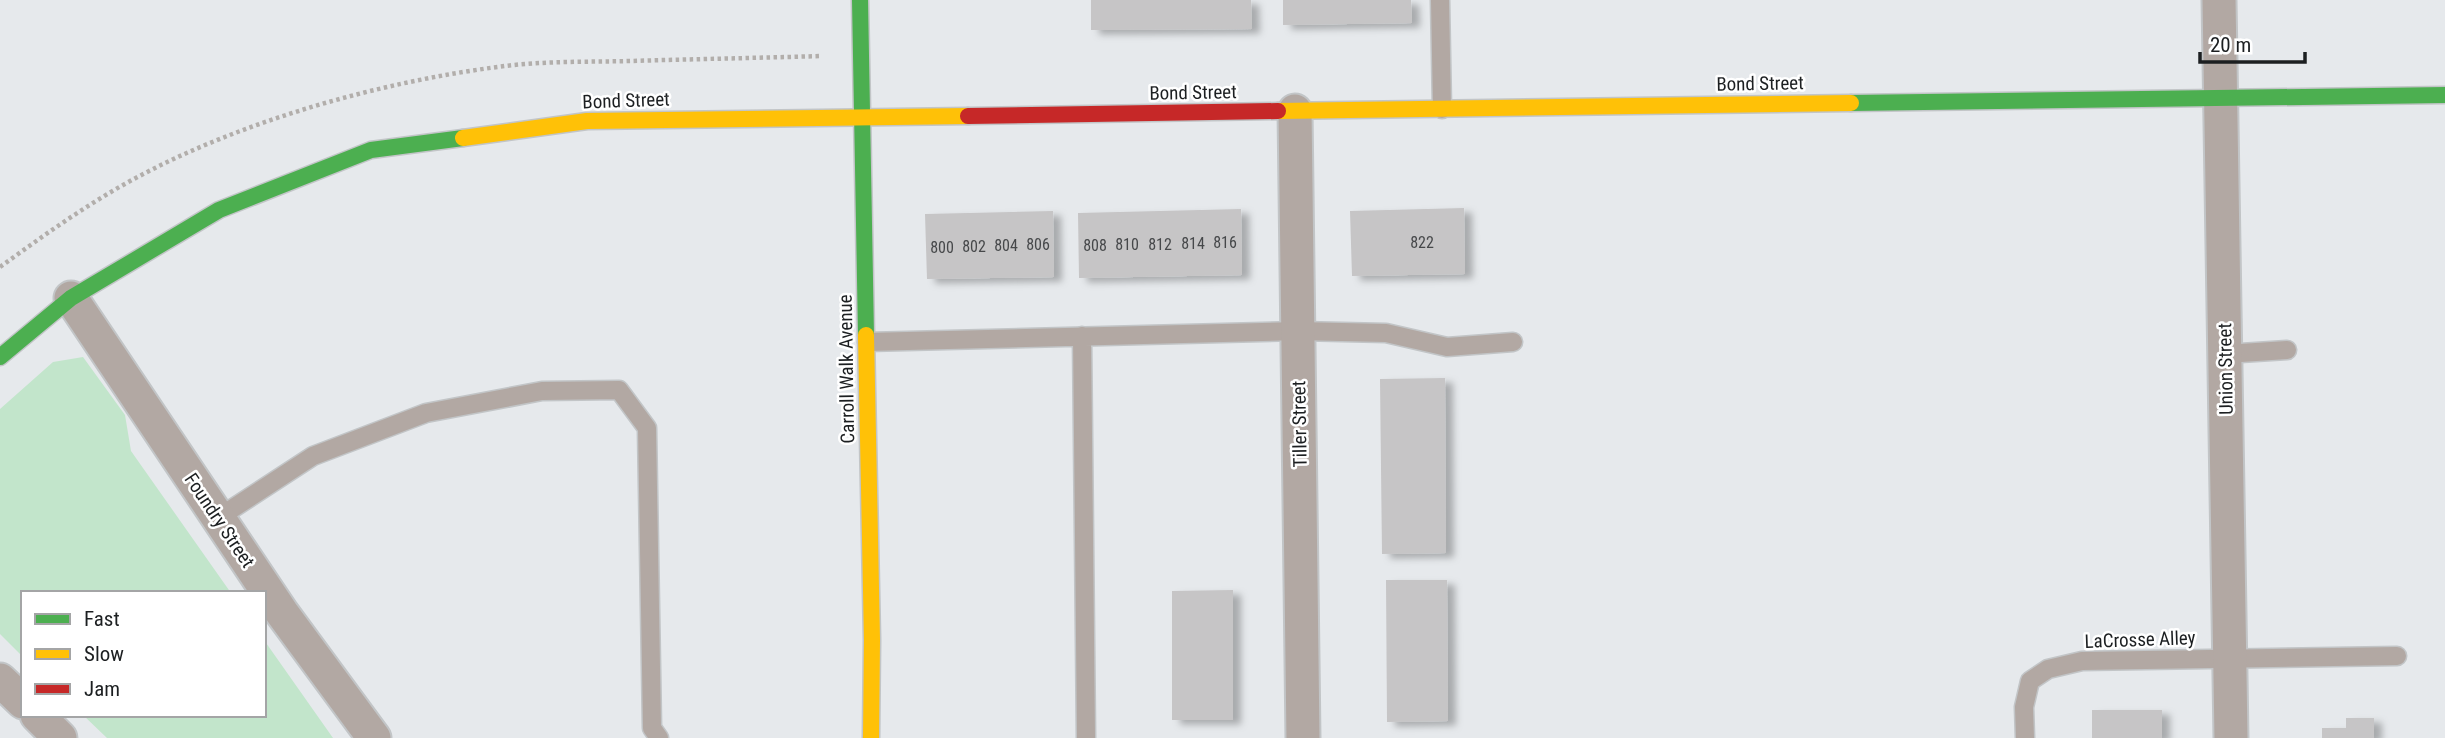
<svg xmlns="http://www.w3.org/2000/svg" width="2445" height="738" font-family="'Roboto Condensed',sans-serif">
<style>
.green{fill:#c2e5cb}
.building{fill:#c6c5c6;filter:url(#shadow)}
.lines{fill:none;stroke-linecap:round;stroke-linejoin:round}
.lane-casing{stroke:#c2c5c7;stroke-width:21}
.street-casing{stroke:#c2c5c7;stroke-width:37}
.fast-casing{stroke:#c2c5c7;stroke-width:19}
.slow-casing{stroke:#c2c5c7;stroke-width:19}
.jam-casing{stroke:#c2c5c7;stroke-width:19}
.path{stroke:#b2aeab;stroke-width:4.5;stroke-dasharray:3.5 3.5;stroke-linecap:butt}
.lane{stroke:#b2a8a3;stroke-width:18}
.street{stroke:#b2a8a3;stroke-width:33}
.fast{stroke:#4caf50;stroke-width:16}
.slow{stroke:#ffc107;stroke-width:16}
.jam{stroke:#c62828;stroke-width:16}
.labels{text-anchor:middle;stroke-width:5;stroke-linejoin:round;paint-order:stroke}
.number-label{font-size:16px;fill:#46484a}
.street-label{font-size:19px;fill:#1c1f21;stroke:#fff}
</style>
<defs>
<filter id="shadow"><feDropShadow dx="8" dy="4.5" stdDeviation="3.5" flood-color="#0004"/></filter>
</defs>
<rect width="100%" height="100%" fill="#e6e9ec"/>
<path class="green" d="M83,357L125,415L131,451L231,593H23V657L0,634V409L53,362Z
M264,640L333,738H107L83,715H264Z"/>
<path class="building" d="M1091,0H1251L1252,29L1091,30Z
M1283,0H1411L1412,23L1283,25Z
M1464,208L1465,274L1352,276L1350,211Z
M1241,209L1242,275L1079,278L1078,213Z
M1053,211L1054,277L927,279L925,214Z
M1445,378L1446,553L1382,554L1380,379Z
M1386,580H1447L1448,721L1387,722Z
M1233,590V720H1172V591Z
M2092,710H2162V738H2092Z
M2346,718H2374V738H2322V728H2346Z"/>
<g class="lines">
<g class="lane-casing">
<path id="lane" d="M1440,0L1442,109
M1082,336L1086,738
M867,342L1298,331L1386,333L1447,347L1513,342
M2225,354L2287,350
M218,518L313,456L426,413L542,391L619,390L647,428L652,728L659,738
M2025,738L2024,707L2030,681L2048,669L2082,661L2397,656"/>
</g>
<g class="street-casing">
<path id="street" d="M2219,0L2231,738
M1295,111L1303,738
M71,298L282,613L374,738
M0,680L23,702
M37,715L60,738"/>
</g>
<g class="fast-casing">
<path id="fast" d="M860,0L866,335
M1851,103L2445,95
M0,357L71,298L219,210L371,150L463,138"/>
</g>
<g class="slow-casing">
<path id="slow" d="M1278,111L1851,103
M463,138L587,121L968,116
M866,335L872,640L871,738"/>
</g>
<g class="jam-casing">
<path id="jam" d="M968,116L1278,111"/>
</g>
<path class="path" d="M0,267C43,236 86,205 132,180C240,121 383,81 505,66C546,61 589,62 631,61C695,59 758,58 821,56"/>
<use href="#lane" class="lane"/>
<use href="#street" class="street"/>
<use href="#fast" class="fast"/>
<use href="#slow" class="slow"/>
<use href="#jam" class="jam"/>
</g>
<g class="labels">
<g class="number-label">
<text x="1225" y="248">816</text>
<text x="1422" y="248">822</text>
<text x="1193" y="249">814</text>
<text x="1038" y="250">806</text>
<text x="1127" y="250">810</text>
<text x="1160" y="250">812</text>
<text x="1006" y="251">804</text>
<text x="1095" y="251">808</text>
<text x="974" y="252">802</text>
<text x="942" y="253">800</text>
</g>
<g class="street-label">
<text transform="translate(1760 83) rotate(-1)" y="7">Bond Street</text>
<text transform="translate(1193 92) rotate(-1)" y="7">Bond Street</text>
<text transform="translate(626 100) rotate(-2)" y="7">Bond Street</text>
<text transform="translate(846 369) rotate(-91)" y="7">Carroll Walk Avenue</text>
<text transform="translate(2225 369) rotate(-91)" y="7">Union Street</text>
<text transform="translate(1299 424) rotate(-91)" y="7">Tiller Street</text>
<text transform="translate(220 520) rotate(56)" y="7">Foundry Street</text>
<text transform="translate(2140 639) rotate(-2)" y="7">LaCrosse Alley</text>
</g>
</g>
<rect x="21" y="591" width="245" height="126" fill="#ffffff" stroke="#a4a5a6" stroke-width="2"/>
<rect x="35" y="614" width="35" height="10" fill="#4caf50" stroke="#a4a5a6" stroke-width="2"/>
<text x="84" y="626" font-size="21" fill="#1c1f21">Fast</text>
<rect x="35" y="649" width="35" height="10" fill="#ffc107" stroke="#a4a5a6" stroke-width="2"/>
<text x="84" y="661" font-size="21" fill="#1c1f21">Slow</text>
<rect x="35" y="684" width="35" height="10" fill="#c62828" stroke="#a4a5a6" stroke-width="2"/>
<text x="84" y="696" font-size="21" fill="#1c1f21">Jam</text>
<path d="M2200 52v10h105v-10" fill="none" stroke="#1c1f21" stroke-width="3.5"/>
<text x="2210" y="52" font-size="21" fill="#1c1f21" stroke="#ffffff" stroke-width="5" paint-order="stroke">20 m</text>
</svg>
